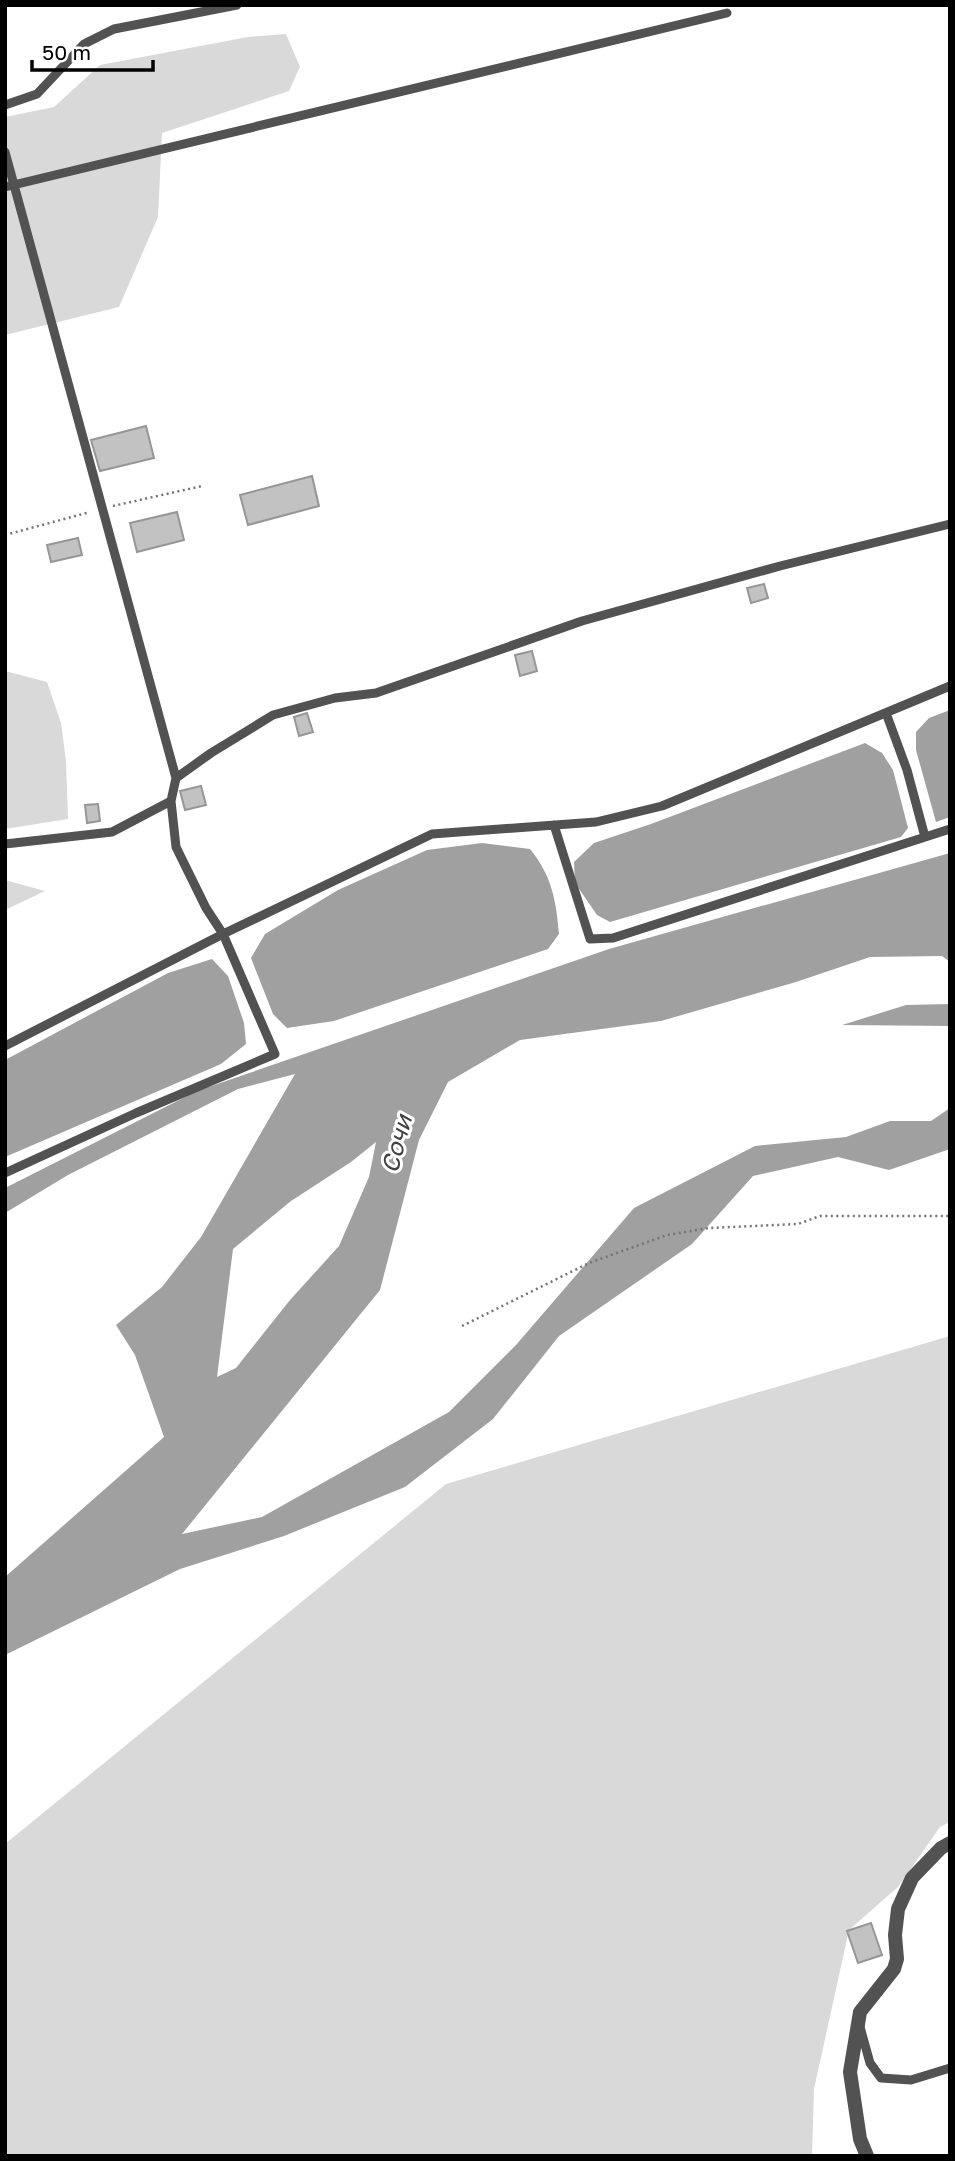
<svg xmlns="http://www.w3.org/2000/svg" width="955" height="2161" font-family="'Golos Text',sans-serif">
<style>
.green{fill:#d9d9d9}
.water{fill:#a0a0a0;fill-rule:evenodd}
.building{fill:#c2c2c2;stroke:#969696;stroke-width:2}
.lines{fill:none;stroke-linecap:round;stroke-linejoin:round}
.path{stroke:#747474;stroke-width:2.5;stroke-dasharray:2 3.5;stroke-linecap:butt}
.service{stroke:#525252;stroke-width:9}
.minor{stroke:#525252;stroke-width:14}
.labels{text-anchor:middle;stroke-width:6;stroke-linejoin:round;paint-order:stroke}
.water-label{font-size:24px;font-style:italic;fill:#414141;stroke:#fff}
</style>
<rect width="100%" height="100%" fill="#fff"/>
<path class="green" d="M286,34L300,67L289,91L162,133L158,217L119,307L5,335V117L54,107L100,65L248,37Z
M5,671L47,682L61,723L66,761L68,819L5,829Z
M5,880L45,891L5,910Z
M950,1336V1822L940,1827L898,1887L849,1930L814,2089L812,2156H5V1844L446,1484Z"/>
<path class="water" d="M950,710V817L936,822L916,750V732L929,718Z
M865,743L882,753L893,770L908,828L901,837L610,922L597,915L575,883L574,862L594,843L651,824Z
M482,843L530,849C552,876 556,900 559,934L548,949L334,1021L287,1028L273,1014L251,958L265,934L338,890L427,850Z
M950,853V962L942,956L870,957L796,982L661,1021L520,1040L448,1082L419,1140L380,1290L182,1534L262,1517L449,1412L516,1345L634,1208L755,1146L846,1137L890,1121H931L950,1108V1149L889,1170L838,1157L753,1176L692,1244L559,1336L493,1419L405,1487L284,1536L180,1569L5,1655V1577L164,1437L135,1355L116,1325L162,1287L201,1237L295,1074L238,1089L68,1175L5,1213V1188L197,1091L609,949ZM376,1142L369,1177L339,1246L290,1300L236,1368L217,1377L233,1249L291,1201L351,1162Z
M212,959L228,976L244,1023L246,1044L221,1064L5,1157V1060L168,973Z
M950,1004V1026L842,1025L906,1005Z"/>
<path class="building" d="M146,426L154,458L100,471L91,440Z
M312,476L319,506L248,525L240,495Z
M177,512L184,540L137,552L130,523Z
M78,538L82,555L51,562L47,545Z
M764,584L768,598L751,603L747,588Z
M532,651L537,671L520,676L515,655Z
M307,713L313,732L299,736L294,717Z
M201,786L206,805L185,810L180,791Z
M98,804L100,821L87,823L85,805Z
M871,1923L882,1955L858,1963L847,1931Z"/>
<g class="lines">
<path class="path" d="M113,506L202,486
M5,535L90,512
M462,1326L589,1263L667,1235L709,1228L798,1224L820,1216H950"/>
<path class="service" d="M5,105L37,94L84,44L114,29L237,5
M5,152L176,778L171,801L112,832L5,844
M5,187L727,13
M886,713L907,770L925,837
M176,778L211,753L273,715L335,698L376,693L582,621L780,566L950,524
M554,825L590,939L613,938L950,829
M5,1046L223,934L206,908L176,847L171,801
M5,1173L136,1113L275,1054L223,934L432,834L596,822L662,806L950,686
M860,2027L870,2063L881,2078L911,2080L950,2068"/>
<path class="minor" d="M867,2156L860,2139L850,2072L860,2012L894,1969L897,1959L895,1935L898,1909L912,1878L941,1848L950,1843"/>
</g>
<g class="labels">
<g class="water-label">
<text transform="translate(397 1144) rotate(-75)" y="8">Сочи</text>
</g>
</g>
<rect width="955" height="2161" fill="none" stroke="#000000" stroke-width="14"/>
<path d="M32 60v10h121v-10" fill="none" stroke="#000000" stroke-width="3.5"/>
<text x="42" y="60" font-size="21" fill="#000000" stroke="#ffffff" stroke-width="5" paint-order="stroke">50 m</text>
</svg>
